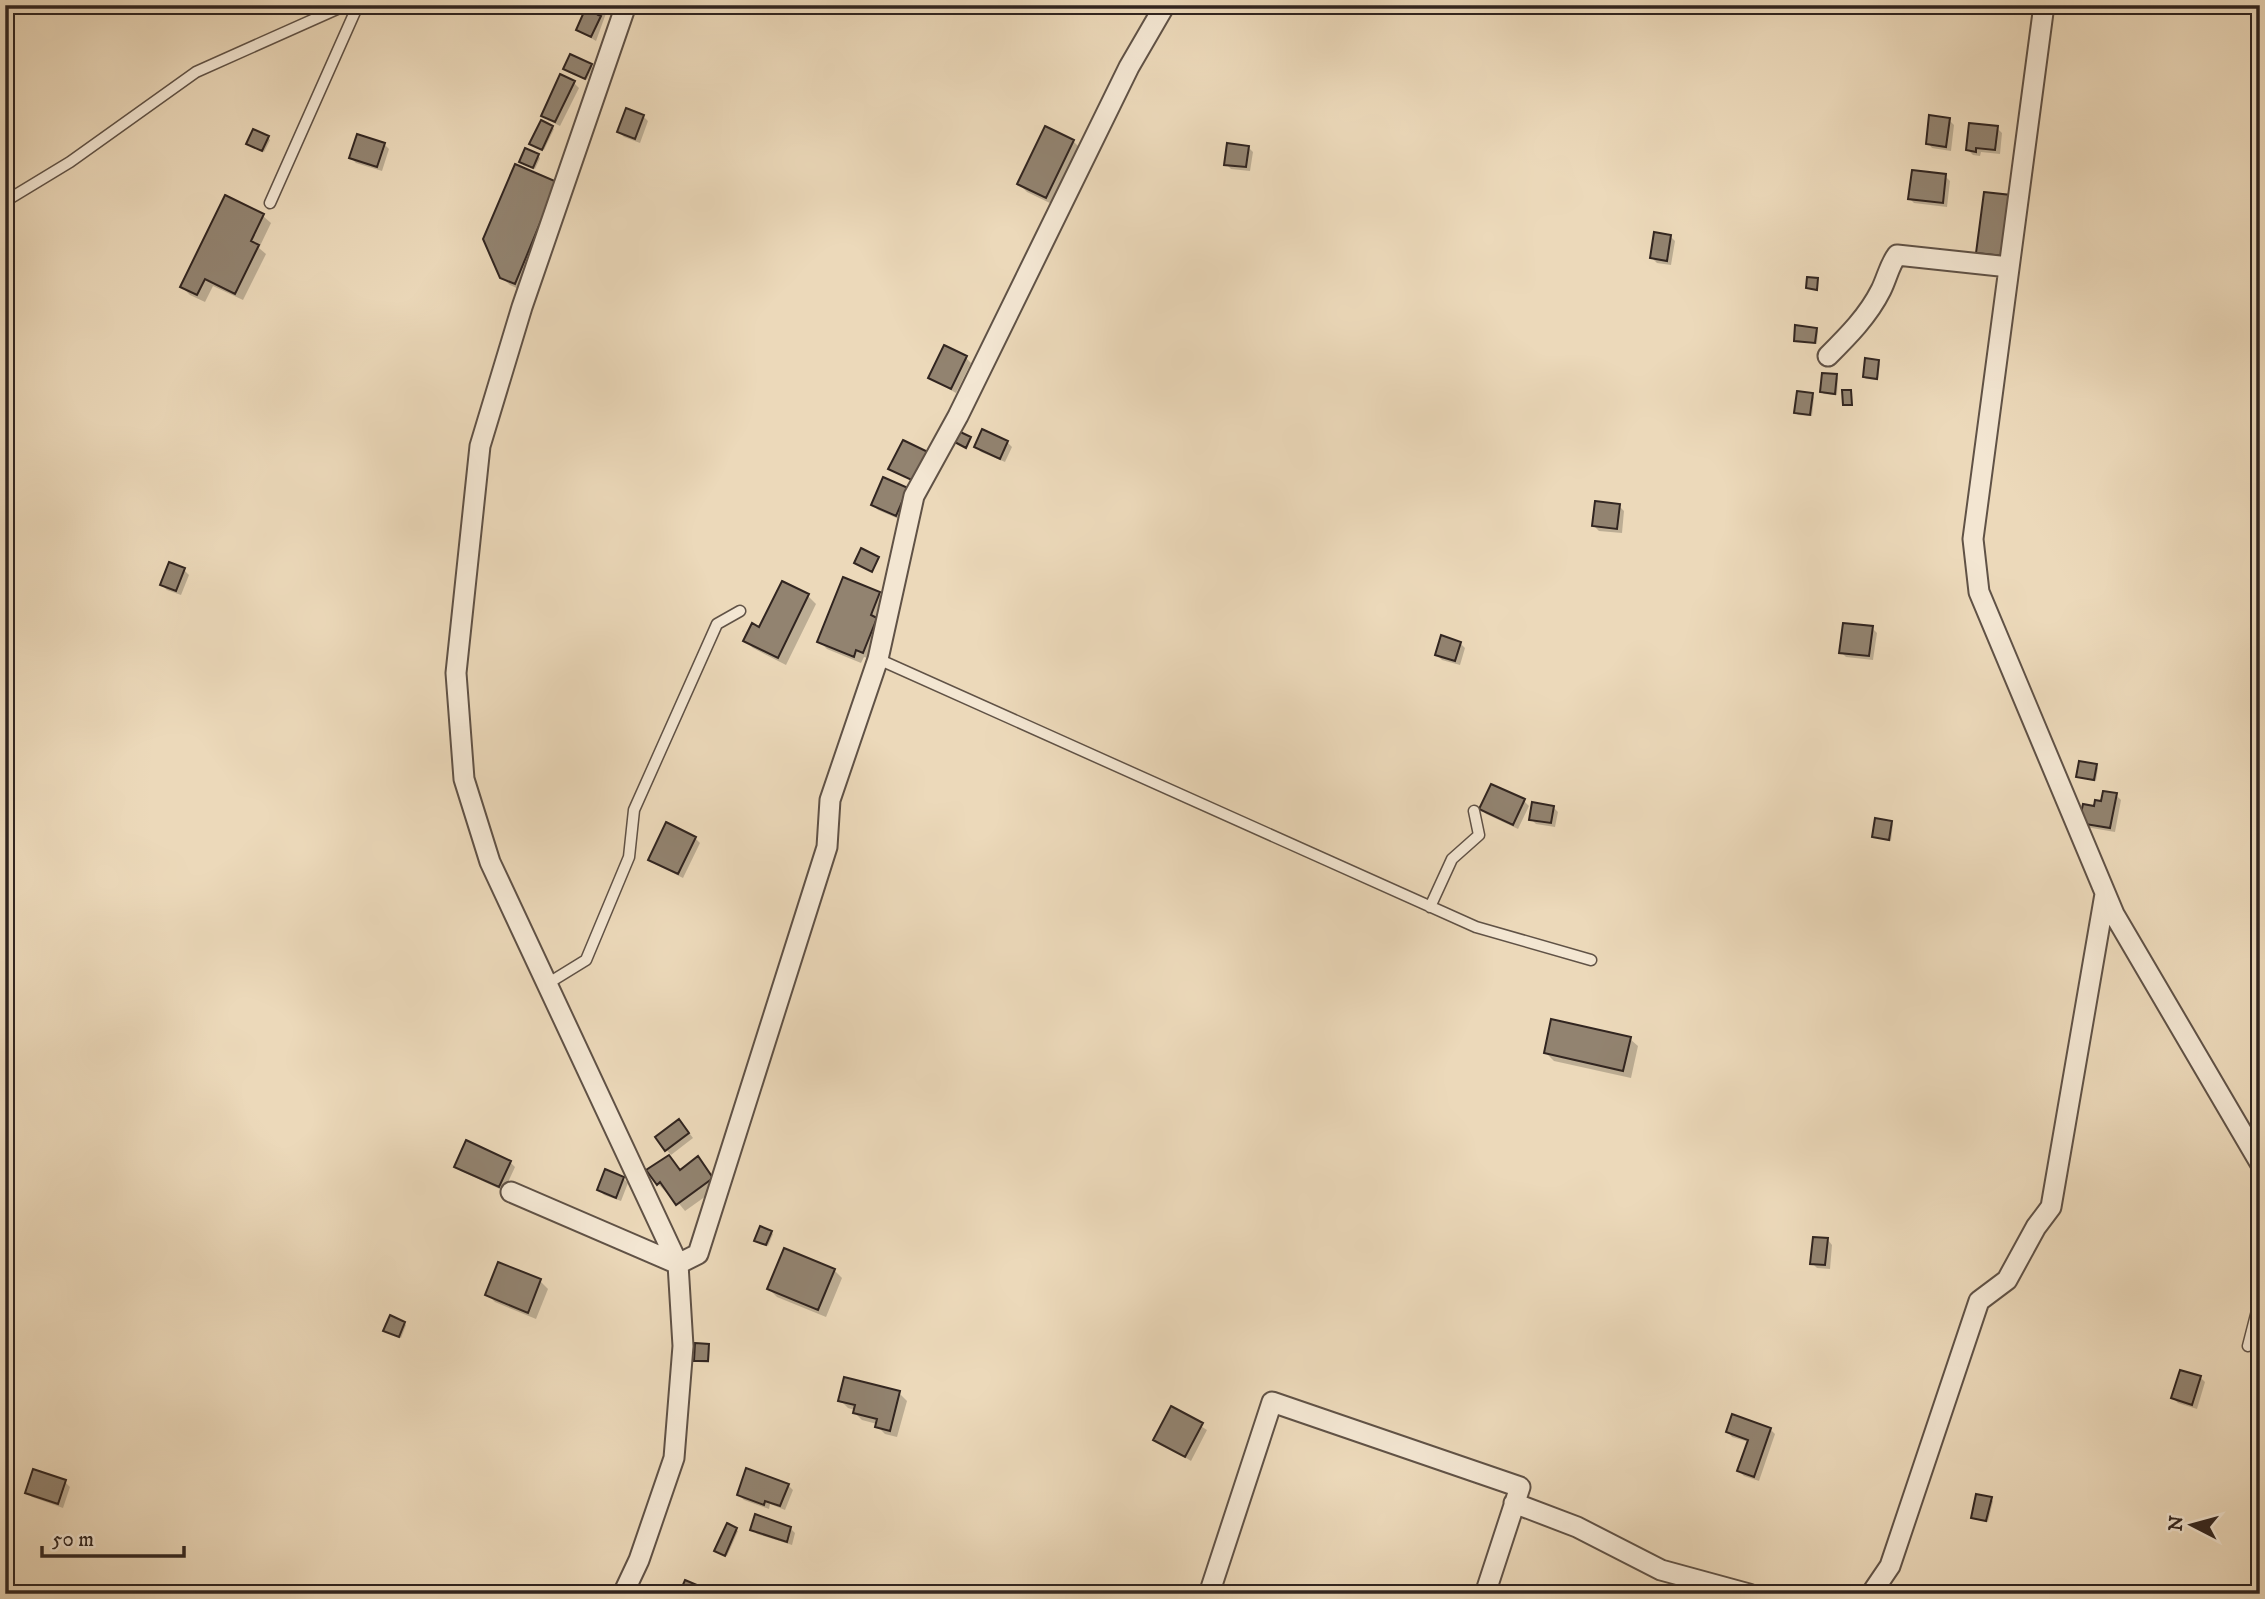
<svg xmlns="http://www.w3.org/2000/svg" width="2265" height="1599" font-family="'IM FELL DW Pica',serif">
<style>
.shadow{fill:#0003}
.building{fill:#928370;stroke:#312520;stroke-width:2}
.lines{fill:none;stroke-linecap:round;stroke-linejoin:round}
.service-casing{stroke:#605246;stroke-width:13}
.minor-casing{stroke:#605246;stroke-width:23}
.service{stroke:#f3e6d2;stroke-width:10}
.minor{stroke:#f3e6d2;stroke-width:19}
</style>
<rect width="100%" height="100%" fill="#ecd9ba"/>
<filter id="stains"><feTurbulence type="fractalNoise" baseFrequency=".00286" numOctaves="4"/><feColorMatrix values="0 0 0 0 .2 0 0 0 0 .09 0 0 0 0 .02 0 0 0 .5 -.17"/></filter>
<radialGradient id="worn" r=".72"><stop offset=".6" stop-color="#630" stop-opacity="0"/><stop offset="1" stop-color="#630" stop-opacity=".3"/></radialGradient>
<path class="shadow" d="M369,5H384L383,10Z
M589,5H609L596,41L578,30Z
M1133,5H1167L1163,16Z
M591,66L592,68L587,80L567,71Z
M574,83L579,88L560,126L548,120L543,115Z
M643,116L648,121L640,143L624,137L619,132Z
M1949,120L1954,125L1951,151L1932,148L1928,143Z
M552,127L554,129L544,150L533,146Z
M1997,128L2002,133L2000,154L1981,152L1980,156L1973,155L1968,150Z
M268,138L270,140L264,152L248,144Z
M1073,141L1081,149L1054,205L1027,192L1019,184Z
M384,144L389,149L382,171L356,163L351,158Z
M1248,147L1253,152L1250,171L1231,169L1226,164Z
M538,156L540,158L535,169L521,162Z
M1945,176L1950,181L1947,207L1914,203L1909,198Z
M556,184L523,291L510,285L501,277Z
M263,216L271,223L259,248L266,254L243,300L213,286L205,302L190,295L182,287Z
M1670,236L1675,241L1671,265L1657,263L1652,258Z
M1816,329L1818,331L1817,344L1795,340Z
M966,358L971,363L956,393L930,378Z
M1878,362L1880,364L1878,380L1866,379L1864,377Z
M1836,376L1838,378L1837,395L1824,394L1822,392Z
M1812,395L1814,397L1812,416L1798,415L1796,413Z
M1007,442L1012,447L1005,462L981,452L976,447Z
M907,489L901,520L878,510L873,505Z
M1619,506L1624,511L1622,533L1599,531L1594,526Z
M184,570L189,575L181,595L167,590L162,585Z
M879,594L887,602L871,659L864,657L861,663L827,649L819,641Z
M808,596L816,604L786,665L753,648L745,641Z
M1872,628L1877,633L1873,660L1846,657L1841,652Z
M1460,643L1465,648L1460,665L1442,660L1437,655Z
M2096,766L2098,768L2096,781L2078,777Z
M2116,795L2121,800L2115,832L2086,827L2081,822L2095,808Z
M1524,801L1529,806L1518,829L1486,814L1481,809Z
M1553,807L1558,812L1555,827L1536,824L1531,819Z
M1891,822L1893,824L1891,841L1874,837Z
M695,838L700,843L683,878L655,864L650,859Z
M1630,1039L1638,1046L1631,1078L1554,1061L1546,1053Z
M684,1126L693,1138L671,1155L657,1138Z
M669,1157L681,1171L698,1159L720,1186L685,1211L668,1190L666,1192L658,1184Z
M510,1162L515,1167L504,1191L461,1171L456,1166Z
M623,1178L628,1183L621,1201L604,1195L599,1190Z
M771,1232L773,1234L768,1246L758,1242Z
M1828,1240L1832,1245L1830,1269L1817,1268L1812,1263Z
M834,1270L842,1278L826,1317L777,1297L769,1289Z
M540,1281L548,1289L536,1319L495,1302L487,1294Z
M404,1323L406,1325L401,1338L385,1331Z
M708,1346L710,1348L709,1363L698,1362L696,1360Z
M2200,1377L2205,1382L2197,1409L2178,1403L2173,1398Z
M899,1393L907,1401L897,1437L885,1434L877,1426V1424L862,1420L855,1413V1410L848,1408L840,1400Z
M1172,1408L1207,1430L1191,1461L1156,1440Z
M1770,1429L1775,1434L1759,1481L1744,1476L1739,1471L1749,1442L1732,1437L1728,1432Z
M65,1482L70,1487L63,1508L32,1497L27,1492Z
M788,1485L793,1490L785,1510L770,1504L769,1509L744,1500L739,1495Z
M1991,1499L1993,1501L1988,1522L1975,1519L1973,1517Z
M790,1528L795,1533L792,1545L757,1534L752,1529Z
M736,1530L738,1531L727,1556L718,1553Z
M11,1587L16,1594H5Z"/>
<path class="building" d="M587,5H602L598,15L601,16L591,37L576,30Z
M570,54L592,64L585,79L563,69Z
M560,74L575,81L555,122L541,116Z
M626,108L644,115L635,139L617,132Z
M1929,115L1950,118L1946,147L1926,144Z
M541,120L553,126L542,150L529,144Z
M1969,123L1998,126L1995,150L1976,148V152L1966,150Z
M1045,126L1074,140L1046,198L1017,184Z
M253,129L269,136L262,151L246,144Z
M357,134L385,143L377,167L349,158Z
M1227,143L1249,146L1246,167L1224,165Z
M525,148L539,154L533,168L519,162Z
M515,164L557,182L515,284L500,278L483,239Z
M1912,170L1946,174L1943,203L1908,199Z
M1984,192L2011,195L2003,256L1976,253Z
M225,195L264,214L251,241L259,245L235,294L205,279L197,295L180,287Z
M1654,232L1671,235L1667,261L1650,258Z
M1807,277L1818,278L1817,290L1806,288Z
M1795,325L1817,328L1815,343L1794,341Z
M944,345L967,356L951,389L928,378Z
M1865,358L1879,360L1877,379L1863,377Z
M1822,373L1837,374L1835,394L1820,392Z
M1842,390H1851L1852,405H1843Z
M1797,391L1813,393L1810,415L1794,413Z
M954,429L971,437L966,448L949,439Z
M982,429L1008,441L1000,459L974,447Z
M903,440L930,453L916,482L888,469Z
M883,477L908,488L896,516L871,505Z
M1595,501L1620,504L1617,529L1592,526Z
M861,548L879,557L872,572L854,563Z
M169,562L185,568L176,591L160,585Z
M843,577L880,592L871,615L877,618L863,653L856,650L854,657L817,642Z
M782,581L809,594L778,658L743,641L752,623L759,627Z
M1843,623L1873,626L1869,656L1839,653Z
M1441,635L1461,642L1455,661L1435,655Z
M2079,761L2097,764L2094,780L2076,777Z
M1491,784L1525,799L1513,825L1479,809Z
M2103,791L2117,793L2110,828L2079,823L2083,804L2094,806L2095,800L2101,801Z
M1532,802L1554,806L1551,823L1529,820Z
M1875,818L1892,821L1889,840L1872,837Z
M666,822L696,837L678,874L648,860Z
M1551,1019L1631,1037L1623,1071L1544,1053Z
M679,1119L689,1133L665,1151L655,1137Z
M466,1140L511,1161L499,1187L454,1167Z
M669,1155L680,1170L698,1156L713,1178L676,1205L660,1182L657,1185L646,1170Z
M605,1169L624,1177L616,1198L597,1190Z
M760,1226L772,1231L766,1245L754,1241Z
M1813,1237L1828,1238L1825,1265L1810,1264Z
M784,1248L835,1269L818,1310L767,1289Z
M498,1262L541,1279L528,1313L485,1295Z
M390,1315L405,1322L399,1337L383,1331Z
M695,1343L709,1344L708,1361H694Z
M2180,1370L2201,1376L2192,1405L2171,1398Z
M844,1377L900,1391L890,1431L875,1427L877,1419L853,1413L855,1405L838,1401Z
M1171,1406L1203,1423L1185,1457L1153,1440Z
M1732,1414L1771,1428L1754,1477L1737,1471L1748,1440L1726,1432Z
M746,1468L789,1484L780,1506L765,1501L764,1505L737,1495Z
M33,1469L66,1480L58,1504L25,1493Z
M1976,1494L1992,1497L1986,1521L1971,1518Z
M755,1514L791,1527L787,1542L750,1530Z
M727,1523L737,1528L725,1556L714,1551Z
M685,1580L718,1594H679Z
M5,1583L12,1586L9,1594H5Z"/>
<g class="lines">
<g class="service-casing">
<path id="service" d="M5,199H9L70,162L196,72L346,5
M270,203L358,5
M878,659L1476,927L1591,960
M1430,907L1452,859L1479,835L1474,811
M547,984L586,960L629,857L634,810L717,624L740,611
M2248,1346L2260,1299"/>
</g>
<g class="minor-casing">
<path id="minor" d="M2044,5L1973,539L1979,592L2114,914L2260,1163
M1828,356C1848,336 1868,316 1881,290C1887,278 1889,266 1897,255L2009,267
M511,1192L678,1264L698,1254L827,847L830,800L878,659L914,496L958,416L1129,67L1165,5
M1514,1503L1577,1527L1661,1570L1749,1594
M623,1594L639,1560L674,1458L683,1346L678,1264L490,862L464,779L456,673L480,446L522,307L626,5
M1209,1594L1272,1402L1520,1487L1485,1594
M1871,1594L1890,1566L1979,1301L2007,1280L2036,1227L2051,1207L2105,894"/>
</g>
<use href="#service" class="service"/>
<use href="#minor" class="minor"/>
</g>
<rect width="2265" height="1599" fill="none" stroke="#ecd9ba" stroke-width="28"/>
<rect x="7" y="7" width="2251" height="1585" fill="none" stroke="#312520" stroke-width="3.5"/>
<rect x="14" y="14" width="2237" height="1571" fill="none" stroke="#312520" stroke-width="2"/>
<g transform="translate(2192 1525) rotate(276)" stroke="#f3e6d2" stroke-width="5" paint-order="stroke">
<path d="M0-5L12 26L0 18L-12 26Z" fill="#312520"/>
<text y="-10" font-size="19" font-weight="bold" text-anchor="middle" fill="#312520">N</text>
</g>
<path d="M42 1546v10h142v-10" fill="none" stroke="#312520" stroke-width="3.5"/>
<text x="52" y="1546" font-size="21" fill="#312520" stroke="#f3e6d2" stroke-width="5" paint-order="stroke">50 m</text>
<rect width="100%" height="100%" filter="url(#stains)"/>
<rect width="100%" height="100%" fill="url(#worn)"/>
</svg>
